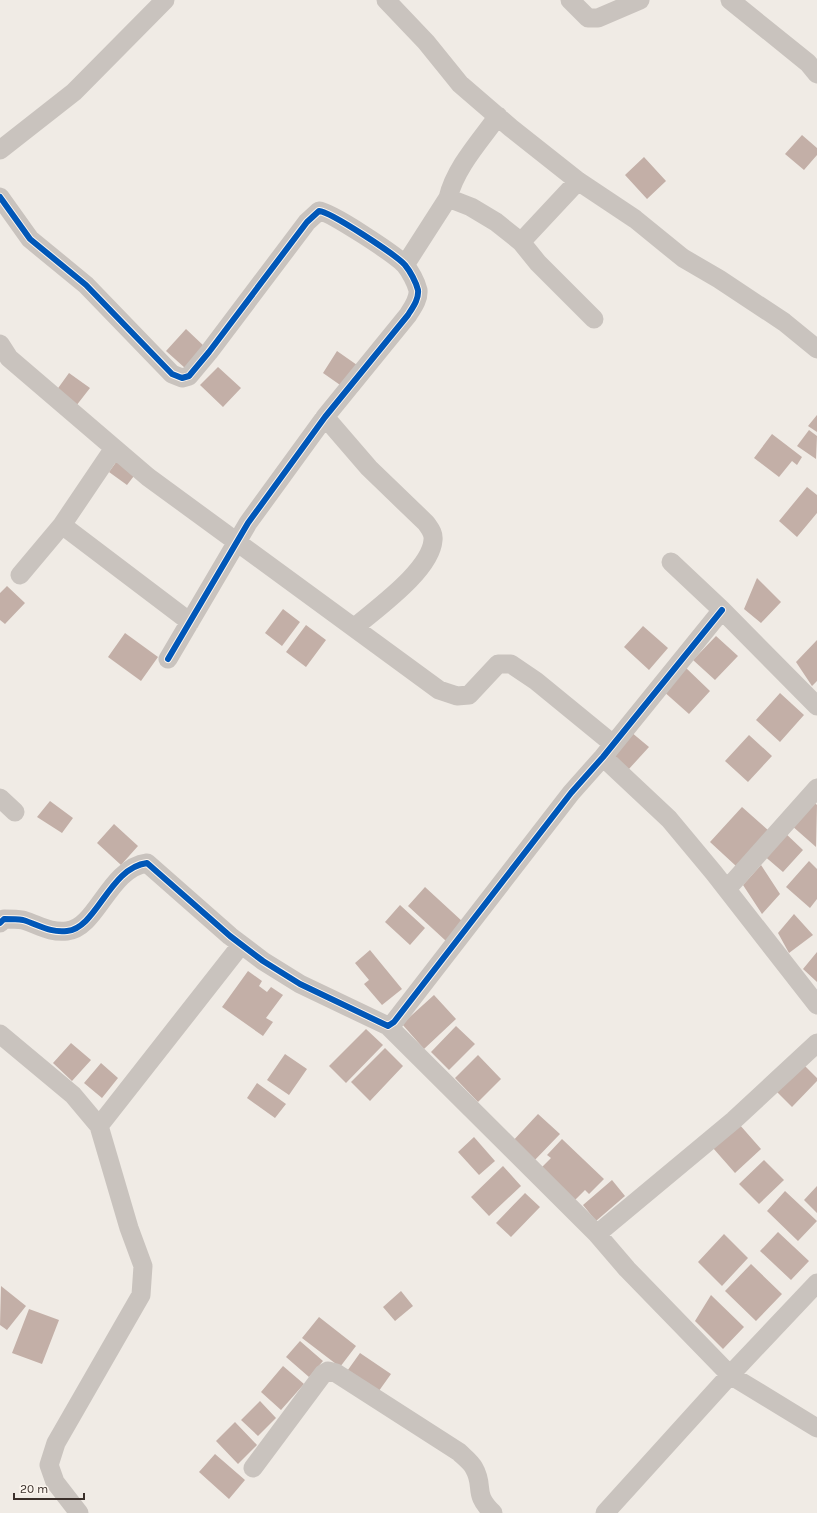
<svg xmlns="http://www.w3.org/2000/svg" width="817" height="1513" font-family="Karla,sans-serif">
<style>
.building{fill:#c3afa7}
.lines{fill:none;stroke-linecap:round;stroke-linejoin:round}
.minor{stroke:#c9c3be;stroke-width:19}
.cycleway-casing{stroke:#fbf5ee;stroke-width:8}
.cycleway{stroke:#0057b8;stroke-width:6}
</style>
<rect width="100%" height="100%" fill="#f0ebe5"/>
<path class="building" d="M802,135L817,148V155L804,170L785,154Z
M644,157L666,181L647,199L625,175Z
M186,329L205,347L185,368L166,351Z
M337,351L357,365L343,387L323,373Z
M218,367L241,388L223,407L200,385Z
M69,373L90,388L76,406L56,391Z
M817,415V432L808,426Z
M809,430L817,436L816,459L797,446Z
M772,434L802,457L797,465L792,461L779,477L754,458Z
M119,458L137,472L127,485L109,472Z
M807,487L817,495V513L797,537L779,521Z
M757,578L781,602L761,623L744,609Z
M7,586L25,603L5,624L0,620V593Z
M283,609L300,622L282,646L265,633Z
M306,625L326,640L306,667L286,652Z
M643,626L668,648L649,670L624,647Z
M125,633L158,657L141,681L108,657Z
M716,636L738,656L715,680L693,660Z
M817,640V681L812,686L796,662Z
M684,666L710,691L689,714L662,690Z
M780,693L804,715L780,742L756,720Z
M631,732L649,747L628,770L613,760Z
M749,735L772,756L748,782L725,761Z
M50,801L73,818L62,833L37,817Z
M813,801L817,805L816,847L791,825Z
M742,807L769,831L736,866L710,842Z
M114,824L138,846L121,865L97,843Z
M783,831L803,850L783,872L762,854Z
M809,861L817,869V899L810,908L786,887Z
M761,865L780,894L762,914L743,885Z
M425,887L463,922L446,941L408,906Z
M400,905L425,928L410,945L385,922Z
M794,914L813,935L789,953L778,933Z
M370,950L402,989L382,1005L364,984L369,980L355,963Z
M817,952V982L803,969Z
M248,971L262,981L259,986L267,992L271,987L283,995L266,1018L273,1022L263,1036L222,1007Z
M434,995L456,1019L424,1049L402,1024Z
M456,1026L475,1044L449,1070L431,1052Z
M366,1029L383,1045L346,1083L329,1066Z
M71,1043L91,1060L72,1081L53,1063Z
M385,1048L403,1066L370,1101L351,1082Z
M285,1054L307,1069L289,1095L267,1080Z
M478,1055L501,1079L478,1102L455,1078Z
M101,1063L118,1078L102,1098L84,1083Z
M802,1063L817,1078V1081L792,1107L775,1090Z
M257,1083L286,1104L275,1118L247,1098Z
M538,1114L560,1134L531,1164L510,1144Z
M739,1124L761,1149L735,1173L713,1148Z
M474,1137L495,1161L479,1175L458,1152Z
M562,1139L604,1179L589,1194L585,1190L575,1200L541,1168L551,1158L547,1155Z
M764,1160L784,1180L759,1204L739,1184Z
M503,1166L521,1186L489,1216L471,1197Z
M612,1180L625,1196L596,1221L583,1205Z
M817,1186V1213L804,1200Z
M785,1191L817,1221L798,1241L767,1211Z
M525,1193L540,1207L511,1237L496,1223Z
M778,1232L809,1261L791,1280L760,1251Z
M724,1234L748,1258L722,1286L698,1262Z
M751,1264L782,1294L756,1321L725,1291Z
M1,1286L26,1306L7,1330L0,1325Z
M401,1291L413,1306L395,1321L383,1307Z
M711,1295L744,1327L723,1349L695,1321Z
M29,1309L59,1320L42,1364L12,1353Z
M319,1317L356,1346L340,1367L302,1338Z
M300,1341L323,1361L309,1377L286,1357Z
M360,1353L391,1374L376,1395L345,1374Z
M283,1366L304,1384L281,1410L261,1392Z
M260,1401L276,1418L258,1436L241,1420Z
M235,1422L257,1445L238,1464L216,1441Z
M215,1454L245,1480L229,1499L199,1472Z"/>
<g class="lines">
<path class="minor" d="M386,0L426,42L460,84L511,128L578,181L635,219L683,258L719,279L784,322L817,349
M570,0L588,18H598L640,0
M730,0L808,63L817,74
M0,150L74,92L165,0
M0,197L30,239L86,285L172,374L182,378L189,376L209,352L307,222L319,211C331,212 396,255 405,265C410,271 416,282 418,290C419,299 413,307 408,315L325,417L248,523L168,659
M448,198L471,207L496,222L521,242L538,263L594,319
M521,242L578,181
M405,265L448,198C455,168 480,141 498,116
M0,344L9,358L148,477L439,690L457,696L469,695L498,664H511L536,681L613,744
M325,417L369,468L426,523C430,529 434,533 433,540C431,570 377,608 355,627
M62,525L190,622
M671,562L722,610L817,706
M20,575L62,525L114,448
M603,757L669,819L714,873L817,1005
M0,798L15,812
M727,889L817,788
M0,923L4,919C10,919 17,919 23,920C39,925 50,933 67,931C97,928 109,868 147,863L230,936L263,961L300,984L388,1026L394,1022L571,793L603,757L722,610
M388,1026L597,1234L627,1269L730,1375L817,1428
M0,1034L73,1095L99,1126L129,1228L143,1266L141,1295L56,1443L49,1465L55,1482L79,1513
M99,1126L241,945
M597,1234L734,1120L817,1043
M253,1468L323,1374L328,1371L336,1373L459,1452C464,1457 471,1462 474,1468C485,1487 472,1493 493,1513
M605,1513L730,1375L817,1283"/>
<g class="cycleway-casing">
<path id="cycleway" d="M0,197L30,239L86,285L172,374L182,378L189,376L209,352L307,222L319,211C331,212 396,255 405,265C410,271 416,282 418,290C419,299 413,307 408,315L325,417L248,523L168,659
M0,923L4,919C10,919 17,919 23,920C39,925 50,933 67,931C97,928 109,868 147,863L230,936L263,961L300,984L388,1026L394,1022L571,793L603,757L722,610"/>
</g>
<use href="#cycleway" class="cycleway"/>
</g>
<path d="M14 1493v6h70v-6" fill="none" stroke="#3b302b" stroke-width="2"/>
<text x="20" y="1493" font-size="12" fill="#3b302b" stroke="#fbf5ee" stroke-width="3" paint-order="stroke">20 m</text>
</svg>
